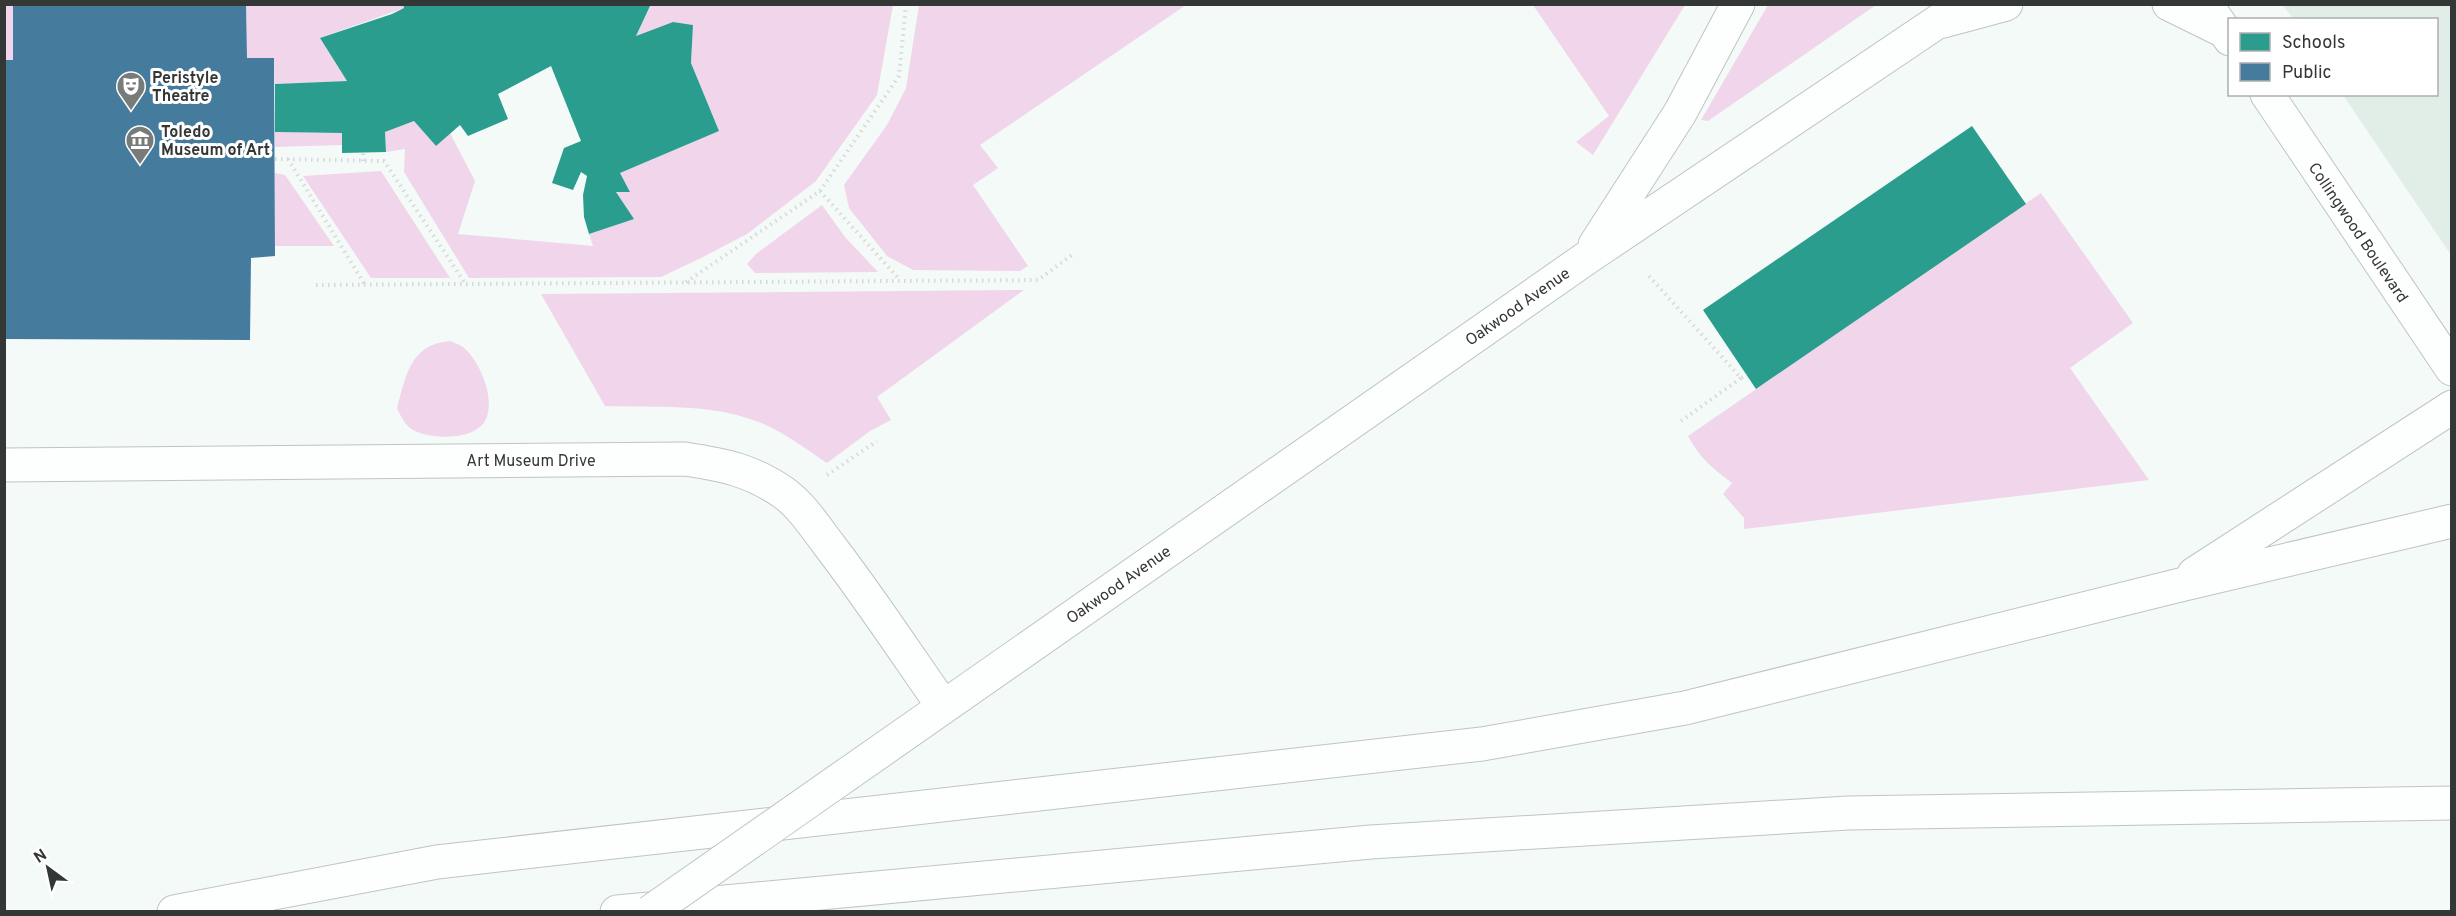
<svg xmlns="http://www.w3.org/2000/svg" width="2456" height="916" font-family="Overpass,sans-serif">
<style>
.built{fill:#e1eee8}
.green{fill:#f1d5ea}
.schools{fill:#2a9d8f}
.public{fill:#457b9d}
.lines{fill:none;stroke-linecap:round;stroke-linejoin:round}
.street-casing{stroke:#c0c4c2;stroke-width:35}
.secondary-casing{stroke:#c0c4c2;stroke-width:35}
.highway-casing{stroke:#c0c4c2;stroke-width:35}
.path{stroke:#d7d9d8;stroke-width:4;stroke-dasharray:1.5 4.5;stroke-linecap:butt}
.street{stroke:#fdfefe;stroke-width:33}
.secondary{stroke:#fdfefe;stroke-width:33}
.highway{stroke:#fdfefe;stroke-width:33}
.street-bridge-casing{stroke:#c0c4c2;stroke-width:35;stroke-linecap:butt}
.street-bridge{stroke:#fdfefe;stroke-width:33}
.labels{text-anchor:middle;stroke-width:6;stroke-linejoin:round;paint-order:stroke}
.poi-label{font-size:16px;font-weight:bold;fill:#333735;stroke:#fff;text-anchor:start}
.street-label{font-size:16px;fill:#333735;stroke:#fff}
</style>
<rect width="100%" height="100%" fill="#f4faf7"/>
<path class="built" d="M2283,5H2451V255L2343,95L2436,94V20L2293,19Z"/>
<path class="green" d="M403,4L404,8L320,38L347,81L275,84L274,58H247L246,5Z
M4,5H13V60H5Z
M651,5H893L877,95L816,181L747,234L701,258L661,277L469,278L404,172L405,149L386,152L385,132L414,121L436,146L450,133L475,181L458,234L593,246L589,234L633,219L616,192H630L620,173L719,131L691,63L693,25L673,22L636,36Z
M919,5H1186L980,145L998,168L973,185L1028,266L1020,271L913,270L887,256L849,208L844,185L887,125L906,88Z
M1533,5H1685L1593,155L1576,142L1609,116Z
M1768,5H1876L1708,121L1701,120Z
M275,132L342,133L343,145L275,147Z
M381,171L450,278H371L303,176Z
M275,173L285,175L334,246H275Z
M2041,193L2133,323L2070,368L2149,480L1744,529V518L1723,494L1732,483C1713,469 1699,457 1688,436Z
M822,205L845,237L878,272L755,273L747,264L756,254Z
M1024,290L877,397L891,420L870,431L827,463C804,448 781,430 756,421C708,403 655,408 605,406L541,294Z
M450,341C454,343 459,344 463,347C481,361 500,408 481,426C467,440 430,439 413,430C405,425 401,417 397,408C406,376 410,344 450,341Z"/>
<path class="schools" d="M403,4H651L636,36L673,22L693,25L691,63L719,131L620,173L630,192H616L634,219L589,234L584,217L583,195L587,176L581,172L573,190L552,183L564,148L581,141L551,66L498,94L508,119L468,136L460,125L436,146L414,121L385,132L386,152L342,153V133L275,132V84L347,81L320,38L392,14L404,8Z
M1972,126L2026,204L1756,389L1703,310Z"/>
<path class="public" d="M13,4H246L247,58H274L275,256L251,258L250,340L4,339V60H13Z"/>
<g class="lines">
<g class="street-casing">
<path id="street" d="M2169,4L2224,31
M1943,21L2006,4
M1595,245L1680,113L1738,4
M4,465L685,459C724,465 751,470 784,493C802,506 816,528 829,545C869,597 905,652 943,706
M849,773L1588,257L1964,4"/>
</g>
<g class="secondary-casing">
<path id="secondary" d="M2206,4L2230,39
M2267,94L2452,369"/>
</g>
<g class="highway-casing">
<path id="highway" d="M2194,574L2452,407
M174,912L437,862L1482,744L1685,708L2176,586L2452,521
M617,912L1371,842L1848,813L2452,803"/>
</g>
<path class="path" d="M275,159L384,161L465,283
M288,159L365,285
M363,161V153
M820,191L900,280
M1649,276L1741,378L1747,375
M686,282L820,191L899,76L906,4
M316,285L1038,280L1072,255
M1681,421L1741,378
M827,475L877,441"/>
<use href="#street" class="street"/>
<use href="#secondary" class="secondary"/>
<use href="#highway" class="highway"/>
<g class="street-bridge-casing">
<path id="street-bridge" d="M650,912L849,773"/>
</g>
<use href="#street-bridge" class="street-bridge"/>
</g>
<defs>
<g id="theatre-pin" transform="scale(1.5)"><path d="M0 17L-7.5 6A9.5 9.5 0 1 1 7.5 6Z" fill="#777b79" stroke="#fff"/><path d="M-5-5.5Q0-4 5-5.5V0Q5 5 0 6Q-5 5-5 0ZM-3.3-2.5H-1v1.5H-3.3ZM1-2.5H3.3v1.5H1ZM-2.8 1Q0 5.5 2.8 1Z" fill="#fff"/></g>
<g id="museum-pin" transform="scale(1.5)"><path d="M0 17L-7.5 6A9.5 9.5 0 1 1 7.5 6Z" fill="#777b79" stroke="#fff"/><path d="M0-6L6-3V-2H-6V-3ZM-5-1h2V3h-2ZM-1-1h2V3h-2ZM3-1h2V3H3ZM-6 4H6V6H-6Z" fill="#fff"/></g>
</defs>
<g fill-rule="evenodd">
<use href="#theatre-pin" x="131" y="86"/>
<use href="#museum-pin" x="140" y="140"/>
</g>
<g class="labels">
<g class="poi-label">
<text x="152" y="83">Peristyle<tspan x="152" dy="18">Theatre</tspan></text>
<text x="161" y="137">Toledo<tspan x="161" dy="18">Museum of Art</tspan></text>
</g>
<g class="street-label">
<text transform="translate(2359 232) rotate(56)" y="6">Collingwood Boulevard</text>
<text transform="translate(1517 306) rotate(-35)" y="6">Oakwood Avenue</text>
<text x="531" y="466">Art Museum Drive</text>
<text transform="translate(1118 584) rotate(-35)" y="6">Oakwood Avenue</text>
</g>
</g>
<rect width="2456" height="916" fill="none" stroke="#333735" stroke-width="12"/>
<rect x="2228" y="18" width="210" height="78" fill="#ffffff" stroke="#adafae" stroke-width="1.5"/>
<rect x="2240" y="33" width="30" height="18" fill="#2a9d8f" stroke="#adafae" stroke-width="1.5"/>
<text x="2282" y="48" font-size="18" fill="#333735">Schools</text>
<rect x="2240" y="63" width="30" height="18" fill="#457b9d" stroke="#adafae" stroke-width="1.5"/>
<text x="2282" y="78" font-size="18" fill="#333735">Public</text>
<g transform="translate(48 868) rotate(327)" stroke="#ffffff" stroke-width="4.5" paint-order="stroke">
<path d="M0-4.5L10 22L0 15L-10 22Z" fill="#333735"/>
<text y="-9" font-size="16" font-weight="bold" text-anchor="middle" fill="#333735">N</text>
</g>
</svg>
